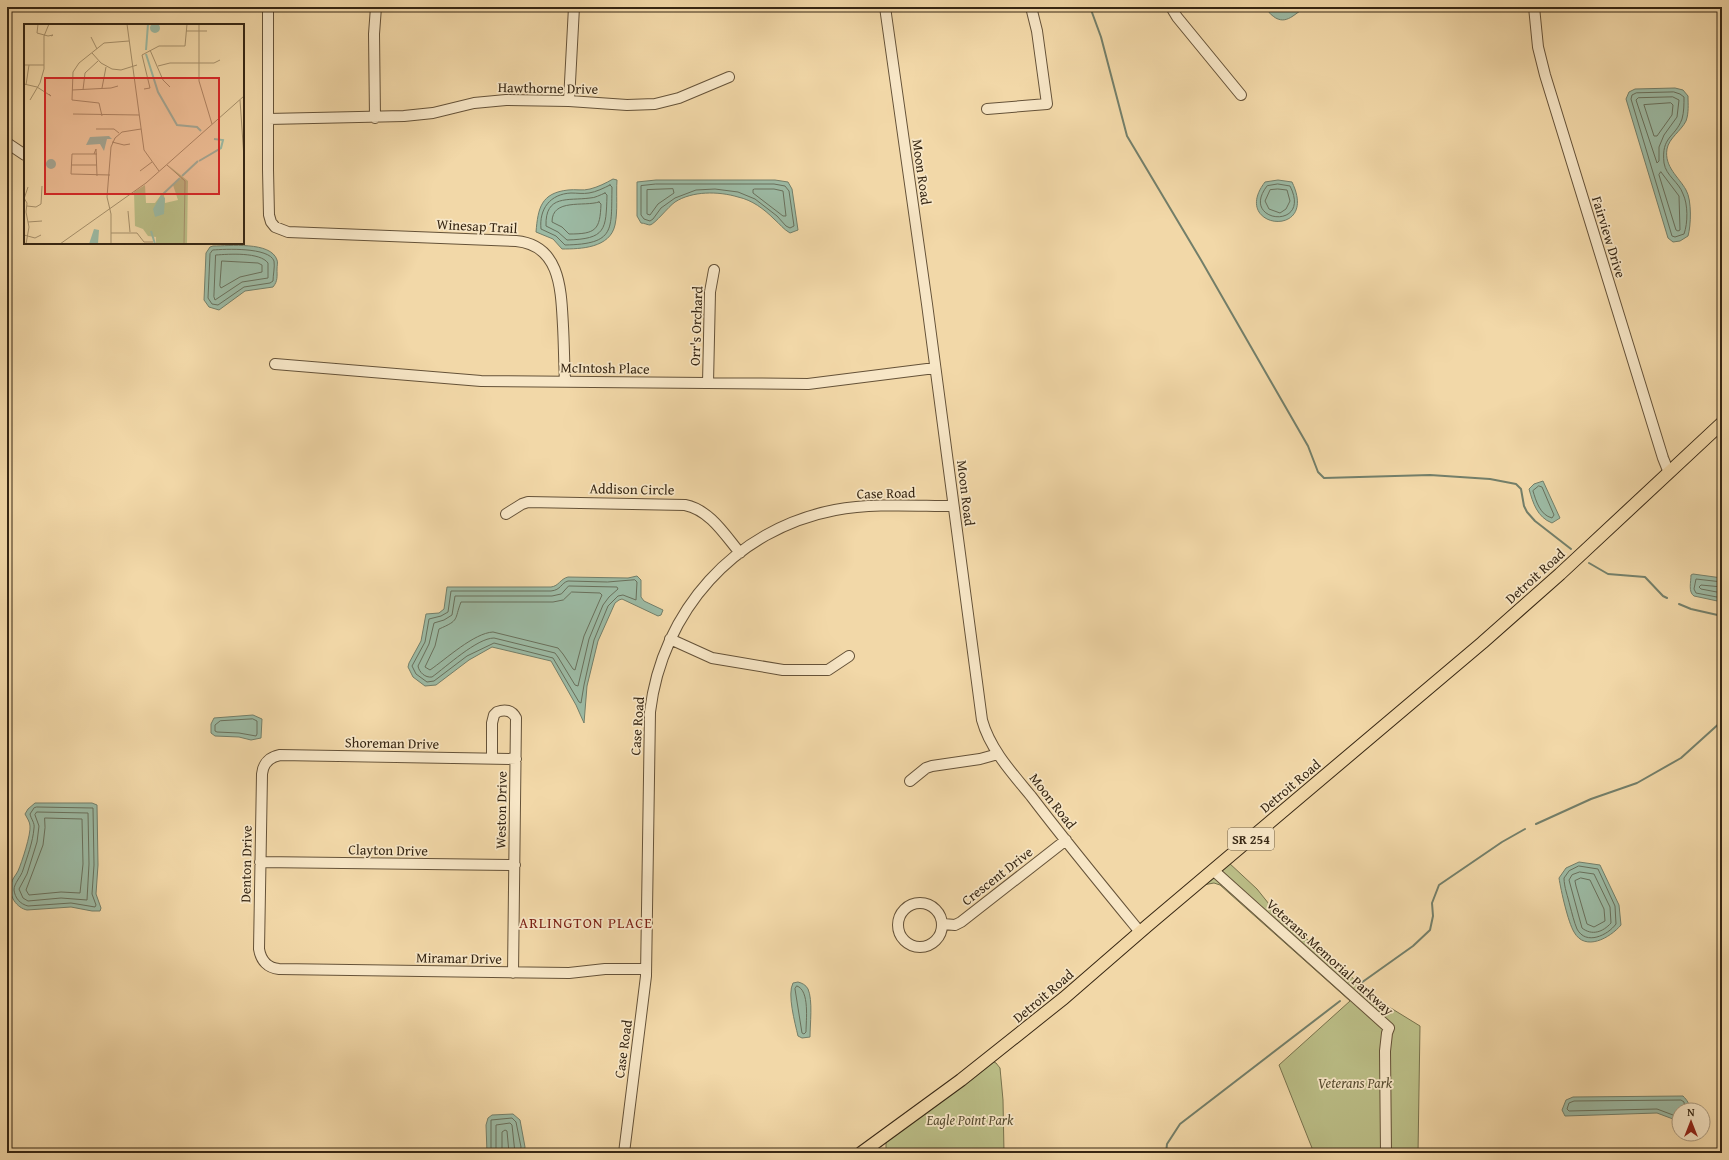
<svg xmlns="http://www.w3.org/2000/svg" width="1729" height="1160" font-family="'Gentium Book Plus',serif">
<style>
.green{fill:#bbbe87;stroke:#78724d}
.water{fill:#9cbaa4;stroke:#737f6a}
.lines{fill:none;stroke-linecap:round;stroke-linejoin:round}
.shore{stroke:#69705c;stroke-width:1}
.stream{stroke:#737f6a;stroke-width:2}
.minor-casing{stroke:#655238;stroke-width:12}
.major-casing{stroke:#362613;stroke-width:14}
.minor{stroke:#f7e6c6;stroke-width:10}
.major{stroke:#f2d8a8;stroke-width:12}
.labels{text-anchor:middle;stroke-width:3.5;stroke-linejoin:round;paint-order:stroke}
.shield{fill:#f7e6c6;stroke:#706049;stroke-width:1}
.shield-label{font-size:13px;font-weight:bold;fill:#362613}
.street-label{font-size:14px;fill:#362613;stroke:#f7e6c6}
.park-label{font-size:14px;font-style:italic;fill:#574c30;stroke:#f7e6c6}
.neighbourhood-label{font-size:15px;letter-spacing:1px;fill:#7a1f14;stroke:#f7e6c6}
.inset-river{fill:none;stroke:#9cbaa4;stroke-width:2}
.inset-road{fill:none;stroke:#a7916c;stroke-width:1}
.view{fill:#d62828;fill-opacity:0.15;stroke:#d62828;stroke-width:2}
.inset-edge{fill:none;stroke:#362613;stroke-width:2}
</style>
<rect width="100%" height="100%" fill="#f2d8a8"/>
<filter id="stains"><feTurbulence type="fractalNoise" baseFrequency=".005" numOctaves="4"/><feColorMatrix values="0 0 0 0 .2 0 0 0 0 .09 0 0 0 0 .02 0 0 0 .5 -.17"/></filter>
<radialGradient id="worn" r=".72"><stop offset=".6" stop-color="#630" stop-opacity="0"/><stop offset="1" stop-color="#630" stop-opacity=".3"/></radialGradient>
<path class="green" d="M1228,862L1257,889L1269,904L1308,940L1381,1002L1420,1026L1418,1153H1314L1279,1065L1350,1001L1220,885L1214,883L1203,885Z
M992,1061L996,1063L1000,1068L1003,1100L1004,1153H886V1139Z"/>
<path class="water" d="M1264,7H1303C1301,11 1297,13 1293,16C1280,25 1273,17 1264,7Z
M1675,88L1683,90L1688,96C1688,104 1689,113 1686,121C1681,131 1669,138 1667,149C1664,167 1679,177 1686,190C1692,200 1691,226 1688,236L1680,241L1673,242L1668,238L1626,99L1629,92L1635,89Z
M613,179L617,180C616,194 618,211 615,225C610,248 581,249 562,249L553,239L536,232C538,208 541,193 568,190C575,189 583,191 590,189C598,187 606,183 613,179Z
M656,180H775L788,182L792,189L798,230L790,233C783,229 780,224 774,219C764,209 752,200 738,197C718,191 692,191 675,202C668,207 655,224 650,225C648,225 644,223 641,223L637,216V182Z
M1278,180L1292,182C1320,240 1229,229 1265,182Z
M213,246C229,246 271,241 277,260C278,262 277,266 277,269C277,276 278,281 273,287L245,291L219,310L209,307L204,300L206,253L210,247Z
M1543,481L1560,518L1552,523C1537,517 1533,503 1529,489L1534,484Z
M1693,574L1722,578V602L1694,596C1688,592 1691,582 1691,575Z
M637,576L641,580V597L644,601L663,610L661,615L658,616L622,599L619,600L615,603L598,641L587,686L584,723L576,705L551,661L492,647L469,660L436,685L425,686L413,677L408,667L409,663L421,641L426,614L439,613L444,609L447,587H551C559,586 560,579 568,577L628,578Z
M253,715L262,719L261,738L251,740L239,737L215,736L211,733V724L214,718Z
M35,803H92L97,805L98,865L96,894L101,908L100,911H92L71,907L27,910C17,908 8,896 11,884C12,879 16,875 18,871C22,862 31,834 30,826C30,822 27,818 25,814L28,809Z
M1579,862L1600,865L1619,905L1621,925C1610,938 1585,952 1574,932C1568,922 1561,891 1559,878L1566,868Z
M798,982C802,983 806,985 808,989C813,1000 810,1025 810,1037L802,1038L798,1036C795,1023 787,994 793,983Z
M1683,1096C1687,1100 1690,1104 1689,1110H1679V1118L1673,1119L1657,1113L1565,1116L1562,1110L1566,1100L1573,1097Z
M513,1114L520,1120L525,1147L524,1153H487L486,1125L488,1118L492,1115Z"/>
<g class="lines">
<path class="shore" d="M1674,92L1680,94L1684,97C1684,104 1684,112 1682,119C1675,138 1661,136 1664,163C1666,176 1679,182 1683,194C1688,204 1688,223 1684,234L1675,237L1672,236L1631,99L1632,95L1636,93Z
M1673,97L1679,100L1677,117L1664,135L1659,147V161L1657,163L1636,100L1638,98Z
M1671,103L1673,105L1672,115L1657,136H1654L1644,105Z
M1661,172L1679,196L1680,230L1678,231L1676,230L1659,175Z
M656,184H774L785,186L789,191L794,226L790,228L786,226L777,216L755,199L738,192L715,189L696,190L675,198L661,208L653,219L650,221L644,219L641,215V186Z
M1278,184L1290,186C1313,231 1238,223 1267,186Z
M610,185L612,187C611,230 616,244 565,245L556,236L541,229C539,209 550,194 571,193C577,193 583,194 589,193C596,192 604,188 610,185Z
M673,189L674,193L658,204L650,215L647,214V190Z
M755,189H774L783,191L786,216H783L753,193V190Z
M1278,189L1287,190L1290,201L1286,209L1280,213L1269,209L1265,201L1270,190Z
M605,193L607,195C606,230 606,239 567,240L558,232L546,226C545,194 568,201 590,198C595,198 600,195 605,193Z
M599,202L601,204C600,230 596,234 569,234L562,227L552,222C552,198 584,207 599,202Z
M213,250C225,249 269,247 274,261C275,267 273,275 273,281L270,283L244,287L218,305L212,304L208,298L210,254Z
M216,255C229,254 260,252 268,263V278L242,282L215,300L214,297Z
M222,261L258,263L262,265V272L240,277L221,288L220,286Z
M1539,486L1542,487L1554,515L1552,518C1540,515 1536,501 1533,491Z
M635,580L637,582L636,600L623,595L618,596L608,606L594,640L584,685L581,703L579,702L553,658L494,643L467,656L434,681L427,682L416,674L412,666L425,642L429,619L441,616L448,612L451,591H551C561,590 561,583 568,581L607,582Z
M1722,582L1696,579L1694,589L1696,593L1722,598
M569,586L617,587L618,589L609,597L603,605L589,639L578,686L575,685L558,657L555,653L494,638C477,638 446,667 432,677C425,678 419,672 418,666L429,644L434,623L444,620L452,615L455,596H552L561,594Z
M1722,587L1701,585L1699,587L1701,589L1722,593
M572,592L600,593L602,595L584,636L575,670L573,669L563,654L558,648L493,632C474,633 446,659 430,670L425,667L435,646L439,629C460,620 454,620 461,602H553L563,600Z
M253,719L257,721V734L256,736L239,733L217,732L215,731V725L220,721Z
M37,807L93,808L94,865L92,894L96,905L95,907L71,903L28,906C20,904 15,898 14,890C14,883 21,877 23,870C27,857 33,842 34,828C35,823 31,819 30,814L34,808Z
M37,812L88,813L89,864L87,900L61,898L28,901L23,898L19,889L27,874L37,842L39,826L35,815Z
M45,818L82,819L83,864L80,893L61,892L29,895L26,890L43,845L45,828Z
M1579,866L1598,869L1615,906L1616,924C1608,935 1586,946 1577,929C1574,922 1572,913 1570,906C1568,897 1564,887 1564,878L1569,871Z
M1580,872L1594,874L1610,907L1611,923C1603,932 1592,936 1582,928L1569,880L1572,875Z
M1581,878L1590,880L1604,909L1605,921L1594,927L1587,924L1576,886L1575,881Z
M797,986C810,990 806,1021 806,1032L804,1034L802,1033L795,989Z
M1679,1114L1673,1115L1657,1109L1569,1111L1567,1109L1569,1103L1574,1101L1681,1100L1684,1102L1685,1110
M491,1153V1120L512,1118L516,1122L521,1147L520,1153
M496,1153V1125L510,1123L512,1125L515,1153
M502,1153V1132L505,1130L507,1131L509,1153"/>
<path class="stream" d="M1090,7L1101,37L1127,136L1201,260L1308,446L1318,472L1324,478L1430,475L1490,479L1516,484L1521,489L1524,506L1527,512L1535,521L1571,549
M1589,563L1608,574L1645,577L1663,596L1667,598
M1679,604L1691,609L1722,616
M1536,824L1591,799L1637,783L1681,758L1722,721
M1361,983L1413,946L1430,930L1433,916L1432,903L1439,885L1502,842L1525,829
M1166,1153L1167,1144L1180,1124L1340,1001"/>
<g class="minor-casing">
<path id="minor" d="M268,7V170L269,215L271,222L275,227L288,232L516,241C561,245 561,291 563,326C564,344 564,362 565,381
M885,7L927,304L982,720C990,749 1012,773 1031,796C1066,842 1103,887 1140,932
M1171,7L1177,17L1241,95
M1534,7L1538,47L1545,75L1663,458L1669,473
M569,101L574,7
M987,109L1047,104L1037,31L1031,7
M375,118L374,34L376,7
M268,119L404,116L433,113L474,103L506,100L569,101L627,105L655,104L679,98L729,77
M7,143L25,155
M275,364L481,381L808,384L935,368
M708,383L710,292L714,270
M506,514L522,504L528,502L685,505C710,510 725,535 740,553
M670,639L712,658L783,670H828L849,656
M492,759V723L494,715L497,712C505,709 512,710 516,718L513,973
M516,759L280,755C270,757 263,763 262,774L259,949C261,961 268,968 279,969L569,973L605,969H646
M910,781L926,768L932,766L980,759L998,754
M260,862L515,865
M1213,870L1389,1028L1387,1033L1385,1051L1386,1153
M898 925a22 22 0 1 1 44 0a22 22 0 1 1-44 0Z
M943,924L955,925L961,922L1066,840
M624,1153L646,976L650,712C662,611 735,529 835,510C874,503 915,506 953,506"/>
</g>
<g class="major-casing">
<path id="major" d="M861,1153L961,1080L1064,998L1147,926L1482,643L1560,574L1722,423"/>
</g>
<use href="#minor" class="minor"/>
<use href="#major" class="major"/>
</g>
<g class="labels">
<rect class="shield" x="1228" y="828" width="46" height="22" rx="3"/>
<g class="shield-label">
<text x="1251" y="844">SR 254</text>
</g>
<g class="street-label">
<text transform="translate(548 88) rotate(1)" y="5">Hawthorne Drive</text>
<text transform="translate(922 172) rotate(82)" y="5">Moon Road</text>
<text transform="translate(477 226) rotate(3)" y="5">Winesap Trail</text>
<text transform="translate(1609 237) rotate(73)" y="5">Fairview Drive</text>
<text transform="translate(696 326) rotate(-88)" y="5">Orr's Orchard</text>
<text transform="translate(605 368) rotate(1)" y="5">McIntosh Place</text>
<text transform="translate(632 489) rotate(1)" y="5">Addison Circle</text>
<text transform="translate(886 493) rotate(-1)" y="5">Case Road</text>
<text transform="translate(966 493) rotate(83)" y="5">Moon Road</text>
<text transform="translate(1535 576) rotate(-42)" y="5">Detroit Road</text>
<text transform="translate(637 726) rotate(-86)" y="5">Case Road</text>
<text transform="translate(392 743) rotate(1)" y="5">Shoreman Drive</text>
<text transform="translate(1290 786) rotate(-40)" y="5">Detroit Road</text>
<text transform="translate(1053 801) rotate(52)" y="5">Moon Road</text>
<text transform="translate(501 810) rotate(-89)" y="5">Weston Drive</text>
<text transform="translate(388 850) rotate(1)" y="5">Clayton Drive</text>
<text transform="translate(246 864) rotate(-89)" y="5">Denton Drive</text>
<text transform="translate(997 876) rotate(-38)" y="5">Crescent Drive</text>
<text transform="translate(1330 957) rotate(42)" y="5">Veterans Memorial Parkway</text>
<text transform="translate(459 958) rotate(1)" y="5">Miramar Drive</text>
<text transform="translate(1043 996) rotate(-40)" y="5">Detroit Road</text>
<text transform="translate(623 1049) rotate(-82)" y="5">Case Road</text>
</g>
<g class="park-label">
<text x="1355" y="1088">Veterans Park</text>
<text x="970" y="1125">Eagle Point Park</text>
</g>
<g class="neighbourhood-label">
<text x="586" y="928">ARLINGTON PLACE</text>
</g>
</g>
<g transform="translate(24 24)">
<rect width="220" height="220" fill="#f2d8a8"/>
<path d="M144,141L164,157L163,220H132V213L124,212L119,205L111,202L110,168L121,161L122,179H131L137,171H140L141,179L154,176L149,161L157,154Z" fill="#bbbe87"/>
<path d="M126 4a5 5 0 1 1 10 0a5 5 0 1 1-10 0ZM85,112L88,115H83L80,127L76,120L62,121L66,113ZM22 140a5 5 0 1 1 10 0a5 5 0 1 1-10 0ZM137,171L141,174L140,190L131,193L129,185ZM70,205L75,206L74,220H65Z" fill="#9cbaa4"/>
<path class="inset-river" d="M0,18V39M122,26L124,0M122,30L134,68L153,101L173,103L177,107M175,137L197,124L199,116L190,115M158,152L174,137M138,171L156,154M127,207L131,220"/>
<path class="inset-road" d="M14,0L13,9L24,12L29,11L27,12M103,0L120,126L135,147M175,0V57L188,100M162,7H183M67,13L73,25M161,22L163,0M126,26L139,56L146,63M68,29L77,39L88,45L97,46L113,41M118,31L135,22H161M118,31L126,64L120,65M0,41H20M134,42L146,39H190L196,36M0,60L13,63L27,72L25,70M2,61L5,41M78,64L82,43M48,66L87,64L94,62M59,66L61,49L74,37M6,76L16,59L20,45V12L25,0M216,76L220,134M49,90L115,91M78,92L75,79L48,76L49,48L55,39L80,19L105,17M72,105H90L95,109M88,118L100,121L106,120M70,130L72,125L73,152M73,130H48L47,150L86,151M47,141H73M143,141L161,157L160,220M116,147L128,138M0,174L3,179L2,188L5,203L2,220M0,175L4,163M3,182L12,183L17,180L18,162M104,187L106,208M4,198L18,197M87,209H113L120,218H129M0,211L11,214L17,211M36,220L122,159L220,72M87,220V190L83,173L87,123L91,114L98,108L117,105"/>
<path class="view" d="M21,54H195V170H21Z"/>
<rect width="220" height="220" class="inset-edge"/>
</g>
<rect width="1729" height="1160" fill="none" stroke="#f2d8a8" stroke-width="24"/>
<rect x="8" y="8" width="1713" height="1144" fill="none" stroke="#362613" stroke-width="2"/>
<rect x="12" y="12" width="1705" height="1136" fill="none" stroke="#362613"/>
<g transform="translate(1691 1122)"><circle r="19" fill="#f7e6c6" stroke="#aa997e"/>
<path d="M0-3L7 15L0 10L-7 15Z" fill="#8f2418"/>
<text y="-6" font-size="11" font-weight="bold" text-anchor="middle" fill="#362613">N</text>
</g>
<rect width="100%" height="100%" filter="url(#stains)"/>
<rect width="100%" height="100%" fill="url(#worn)"/>
</svg>
